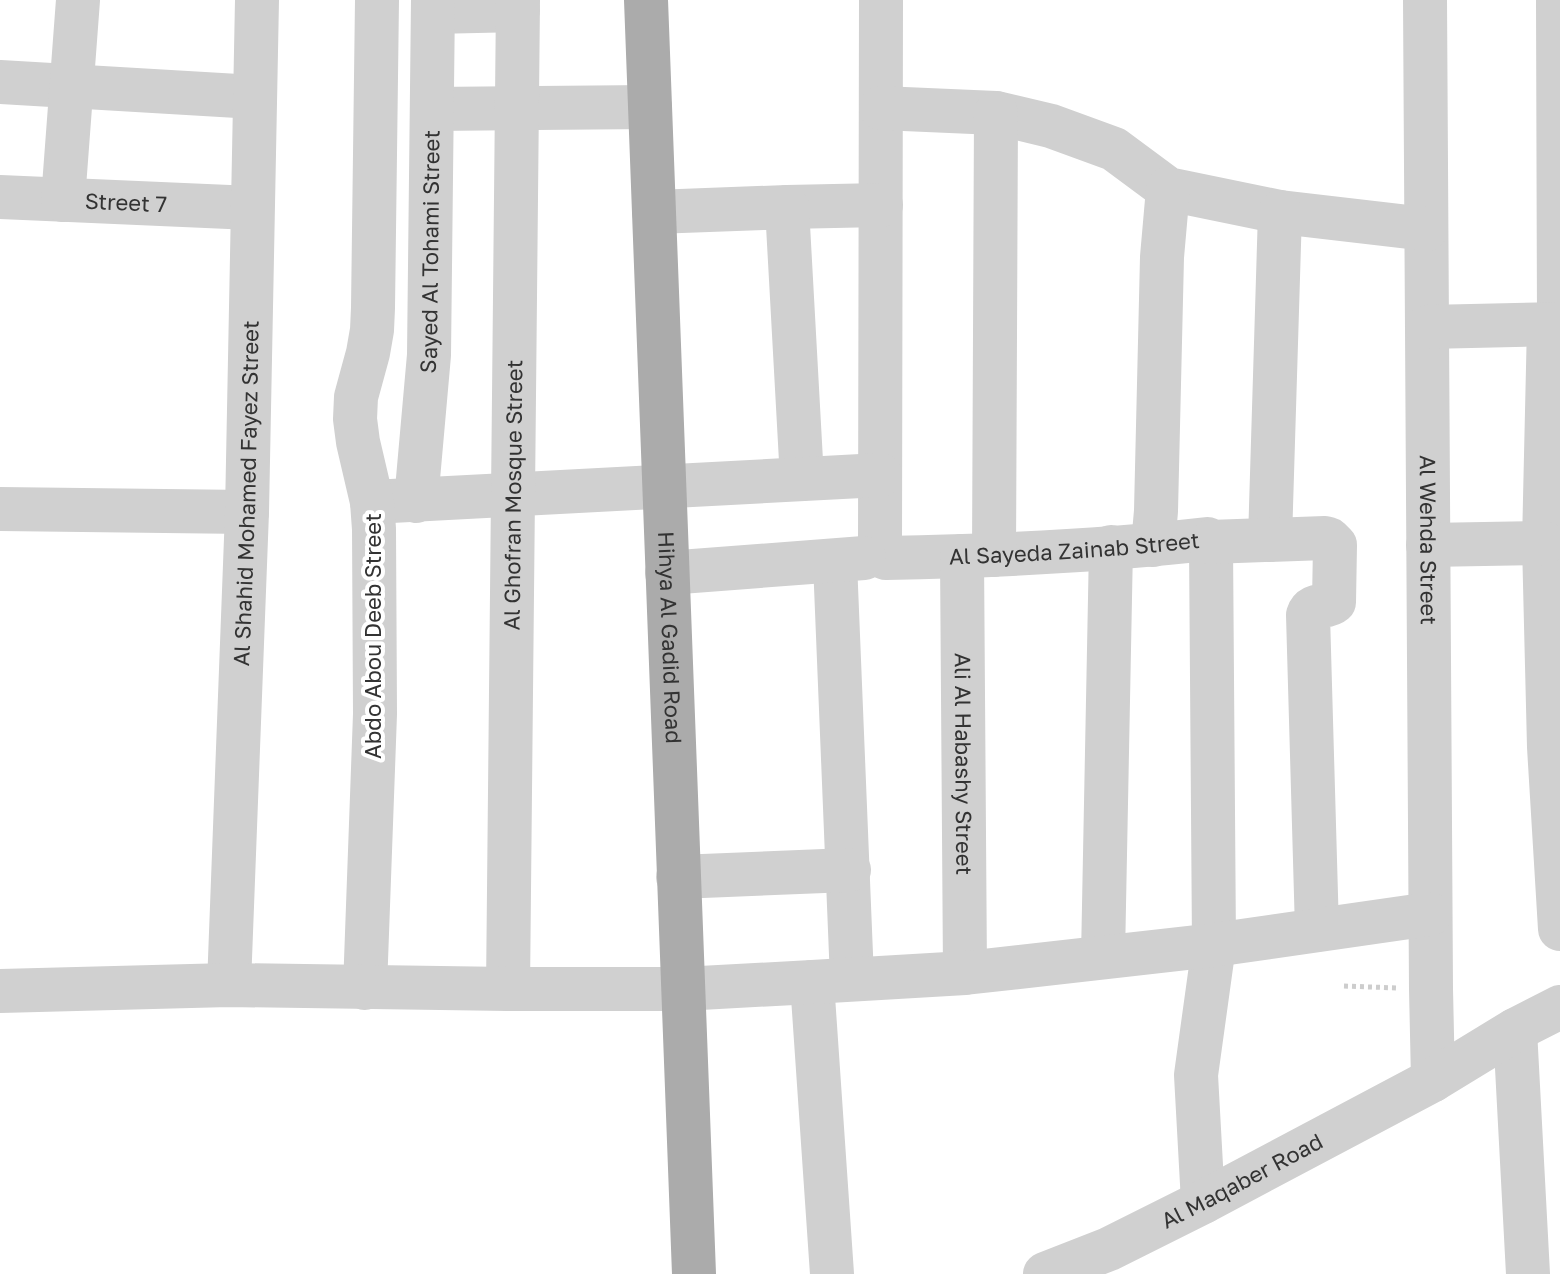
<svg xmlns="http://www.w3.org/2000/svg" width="1560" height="1274" font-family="'Golos Text',sans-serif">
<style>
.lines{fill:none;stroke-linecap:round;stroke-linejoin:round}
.path{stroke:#cdcdcd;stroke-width:5;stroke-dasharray:4 4;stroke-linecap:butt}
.minor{stroke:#d0d0d0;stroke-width:44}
.major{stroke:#ababab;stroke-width:44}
.labels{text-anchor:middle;stroke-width:8;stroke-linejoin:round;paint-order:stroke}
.street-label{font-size:22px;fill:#333;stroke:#fff}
</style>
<rect width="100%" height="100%" fill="#fff"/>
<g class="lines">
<path class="path" d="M1344,986L1398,988"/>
<g class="minor">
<path id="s1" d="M881,0L880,551L881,556L886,558C993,556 1101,551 1207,539L1211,544L1214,945L1196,1075L1203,1202"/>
<path id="s2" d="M1425,0L1431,989L1433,1080"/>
<path d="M1558,0L1559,324"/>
<path d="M433,12L518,10"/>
<path d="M0,82L255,97"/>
<path d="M881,108L996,113L1051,126L1114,149L1168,189L1280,212L1426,229"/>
<path d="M432,109L650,107"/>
<path id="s3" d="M0,197L252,208"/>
<path d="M63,200L78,0"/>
<path d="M787,207L881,205"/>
<path d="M654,212L787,207L802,479"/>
<path d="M1549,324L1544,543L1549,747L1560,929"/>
<path d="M1427,327L1560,324"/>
<path id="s4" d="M416,501L429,355L433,0"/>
<path d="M372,502L880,475"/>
<path d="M0,509L247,512"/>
<path d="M1270,540L1280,212"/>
<path d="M1210,542L1325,538L1329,539L1335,545L1334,602C1326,609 1312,602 1308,615L1317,930"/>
<path d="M1153,545L1156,511L1162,257L1168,189"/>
<path d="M1428,545L1544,543"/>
<path d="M994,555L996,113"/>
<path id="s5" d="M962,556L965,973"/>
<path d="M835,562L852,979"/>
<path d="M667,573L864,558"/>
<path d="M678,877L849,870"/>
<path d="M1103,957L1111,547"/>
<path d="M812,982L832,1274"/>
<path id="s6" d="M229,985L247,512L257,0"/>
<path d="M365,988L375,714L374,529L372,502L358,442L355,419L356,397L368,353L372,330L373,308L377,0"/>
<path id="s7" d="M508,989L518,0"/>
<path d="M0,991L229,985L508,989H682L812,982L965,973L1214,945L1430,914"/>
<path d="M1515,1030L1528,1274"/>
<path id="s8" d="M1045,1274L1109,1249L1203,1202L1433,1080L1515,1030L1560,1007"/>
</g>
<path class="major" id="s9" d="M646,0L694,1274"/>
</g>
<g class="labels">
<g class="street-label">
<text dy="8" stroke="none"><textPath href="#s3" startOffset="126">Street 7</textPath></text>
<text dy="8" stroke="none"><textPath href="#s4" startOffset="250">Sayed Al Tohami Street</textPath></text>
<text dy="8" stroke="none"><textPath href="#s6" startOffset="492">Al Shahid Mohamed Fayez Street</textPath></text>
<text dy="8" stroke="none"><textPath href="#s7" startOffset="494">Al Ghofran Mosque Street</textPath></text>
<text dy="8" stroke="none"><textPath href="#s2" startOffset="540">Al Wehda Street</textPath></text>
<text dy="8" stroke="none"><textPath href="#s1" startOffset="750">Al Sayeda Zainab Street</textPath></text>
<text transform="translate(373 636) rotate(-90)" y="8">Abdo Abou Deeb Street</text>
<text dy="8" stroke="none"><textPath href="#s9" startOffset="638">Hihya Al Gadid Road</textPath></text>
<text dy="8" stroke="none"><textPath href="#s5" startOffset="208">Ali Al Habashy Street</textPath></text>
<text dy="8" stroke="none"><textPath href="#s8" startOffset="218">Al Maqaber Road</textPath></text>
</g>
</g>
</svg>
